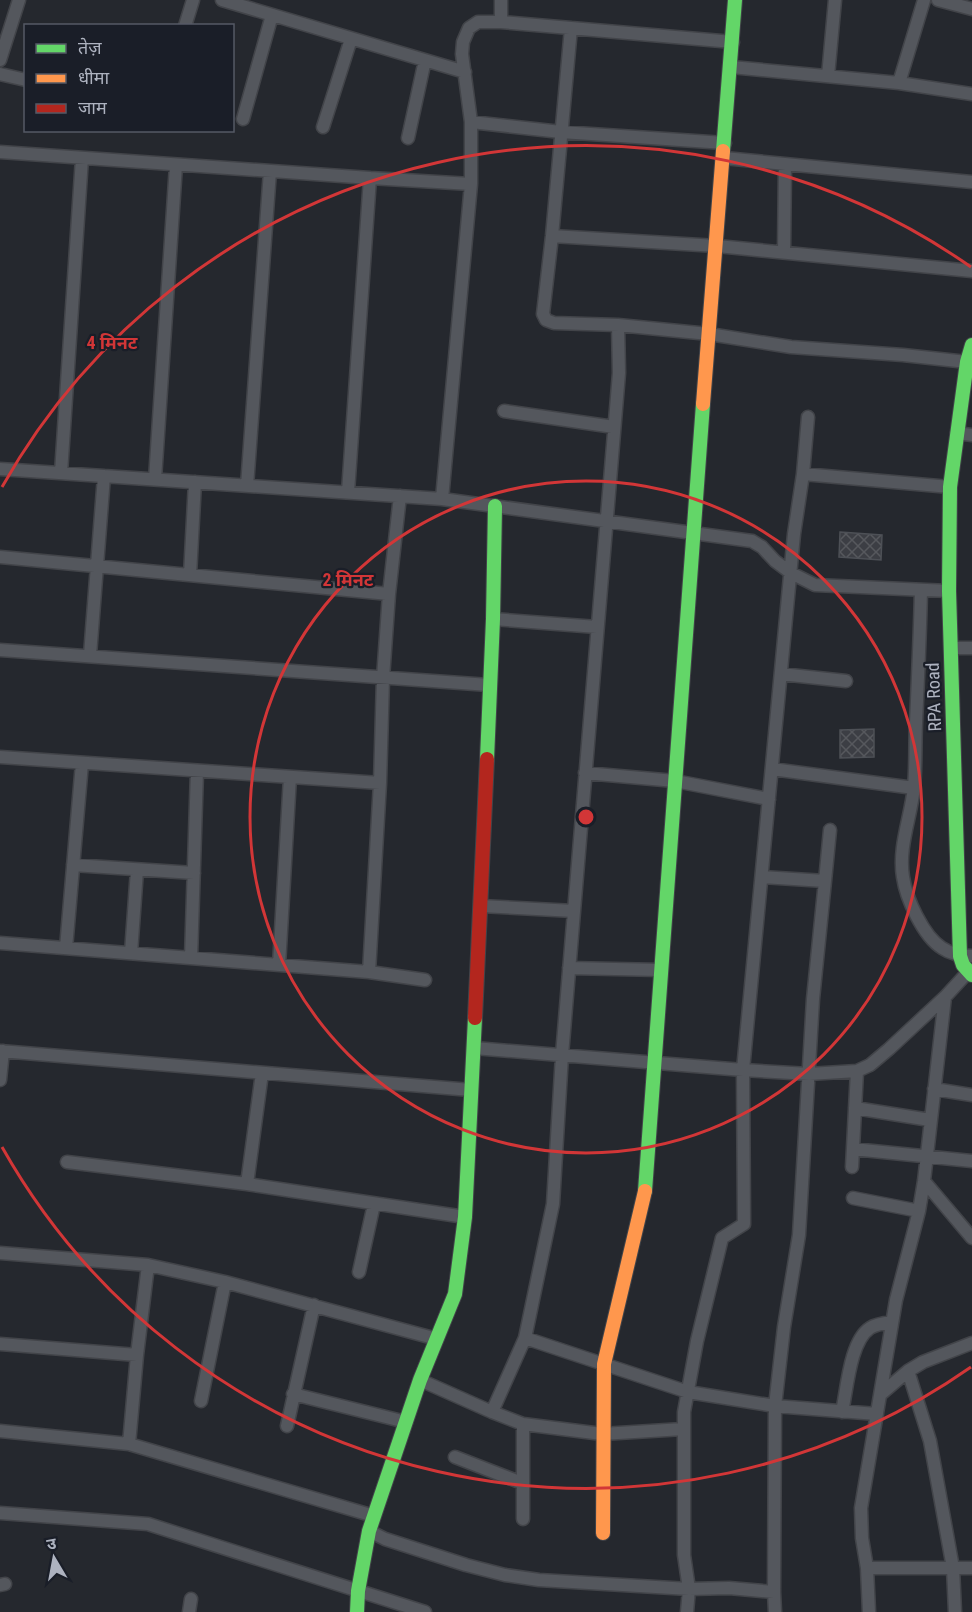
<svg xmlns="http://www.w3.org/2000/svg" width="972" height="1612" font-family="'Roboto Condensed','Noto Sans Devanagari',sans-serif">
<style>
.building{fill:url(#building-cross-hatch);stroke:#4d5056;stroke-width:1.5}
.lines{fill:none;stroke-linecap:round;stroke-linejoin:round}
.street-casing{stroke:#424449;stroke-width:15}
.fast-casing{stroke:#424449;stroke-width:16}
.slow-casing{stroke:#424449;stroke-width:16}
.jam-casing{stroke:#424449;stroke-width:16}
.street{stroke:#54575d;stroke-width:12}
.fast{stroke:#63d668;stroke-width:14}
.slow{stroke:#ff974d;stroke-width:14}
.jam{stroke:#b3261e;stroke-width:14}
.ring{fill:none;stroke:#d23637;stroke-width:3}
.labels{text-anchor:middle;stroke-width:4.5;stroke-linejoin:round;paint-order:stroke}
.street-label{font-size:18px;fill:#aeb3c0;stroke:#1a1e28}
.centre{fill:#d23637;stroke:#1a1e28;stroke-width:3}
.ring-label{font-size:18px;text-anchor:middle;font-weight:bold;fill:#d23637;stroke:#1a1e28;stroke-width:4.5;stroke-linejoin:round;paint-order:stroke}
</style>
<defs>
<pattern id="building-cross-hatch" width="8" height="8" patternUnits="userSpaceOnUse" patternTransform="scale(1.5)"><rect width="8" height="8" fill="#3c3e44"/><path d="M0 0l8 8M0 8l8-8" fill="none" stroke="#56585d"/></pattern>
</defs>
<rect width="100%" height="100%" fill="#25282e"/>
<path class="building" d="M840,532L882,535L881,560L839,557Z
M874,729V757L840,758V730Z"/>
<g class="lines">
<g class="street-casing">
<path id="street" d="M222,0L465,72
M501,0V22
M938,0L972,9
M185,26L193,0
M571,28L552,236L543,314L546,320L554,323L618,325L709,334L791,347L903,355L967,362
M0,60L19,0
M731,67L899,83L924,0
M0,74L26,80
M828,76L835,0
M899,83L972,94
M243,119L272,15
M471,122L561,132L725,143
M323,127L351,39
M408,138L425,60
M0,152L370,178
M724,158L972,182
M552,236L717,246L972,271
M784,252L785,164
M618,325L619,373L562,1055L553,1204L525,1338L688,1392L775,1406L774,1592
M504,411L614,427
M957,433L972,435
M0,469L442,499L752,541L762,547L775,561L791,573L815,585L949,591
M61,473L82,158
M803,474L808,417
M155,479L176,165
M247,486L270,171
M348,492L370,178L471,184
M442,499L471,184V122L462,54L463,42L469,28L478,22H501L733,42
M0,557L389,594L400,496
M190,575L195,482
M921,590C920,634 918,679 916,723C915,744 916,766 914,787C911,817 898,847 903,877C906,898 923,936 942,948C951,954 961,956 972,956
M493,619L597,627
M951,648H972
M0,650L489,685
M90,655L104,476
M781,674L846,681
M0,757L380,783L383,678L389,594
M772,769L914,788
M585,773L675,781L769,799
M73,865L194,873
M762,877L825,881L813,999L799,1235L784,1327L775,1406L877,1414
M825,881L830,830
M481,906L574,911
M0,943L369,972L425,980
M66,948L82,763
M131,953L137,870
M191,958L197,771
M279,965L290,777
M569,968L661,970
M369,972L380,783
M945,997L924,1181L919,1211L896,1300L861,1508L862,1538L867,1568H972
M474,1048L743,1070L809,1074L857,1071L870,1065L889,1049L945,997L968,972
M0,1051L471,1090
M0,1080L3,1051
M934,1089L972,1095
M855,1108L930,1120
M853,1149L972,1161
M67,1162L247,1184L465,1217
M852,1167L857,1071
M924,1181L972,1238
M247,1184L262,1073
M853,1198L919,1211
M0,1253L148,1265L225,1282L437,1339
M359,1272L374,1204
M0,1344L137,1355
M908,1371L930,1441L953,1568L955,1612
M420,1380L492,1412L525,1338
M293,1394L406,1422
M881,1394L908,1371L923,1362L972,1343
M201,1401L225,1282
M492,1412L523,1424L602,1434L683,1429
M842,1412C847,1389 850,1341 870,1328C876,1324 884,1323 892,1322
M523,1424V1519
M287,1426L314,1305
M0,1431L129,1444L374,1516
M129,1444L137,1355L148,1265
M455,1457L522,1483
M0,1513L148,1524L425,1612
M369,1531L385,1539L466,1565L505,1575L539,1580L689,1589L729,1588L774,1592L775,1612
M867,1568L869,1612
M0,1585L5,1584
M189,1612L191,1599
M687,1612L689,1589L684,1555V1412L697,1341L722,1238L744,1224L743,1070L794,534L803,474L950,487"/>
</g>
<g class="fast-casing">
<path id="fast" d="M723,151L735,0
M972,345L967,362L950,487L949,591L960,956L963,965L972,975
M487,759L493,619L495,506
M645,1191L703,404
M357,1612L358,1591L369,1531L420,1380L455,1294L465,1217L475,1018"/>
</g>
<g class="slow-casing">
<path id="slow" d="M703,404L723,151
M603,1533L604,1364L645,1191"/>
</g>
<g class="jam-casing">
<path id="jam" d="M475,1018L487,759"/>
</g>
<use href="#street" class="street"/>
<use href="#fast" class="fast"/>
<use href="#slow" class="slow"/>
<use href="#jam" class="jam"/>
</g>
<g class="ring">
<circle cx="586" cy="817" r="336"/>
<path d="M971 1367A671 671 0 0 1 2 1147M2 487A671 671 0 0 1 971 267"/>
</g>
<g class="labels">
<g class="street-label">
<text transform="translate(934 697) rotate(-92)" y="6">RPA Road</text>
</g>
</g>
<circle cx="586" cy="817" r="9" class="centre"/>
<g class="ring-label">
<text x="112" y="349">4 मिनट</text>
<text x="348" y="586">2 मिनट</text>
</g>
<rect x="24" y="24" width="210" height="108" fill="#1a1e28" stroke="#555a65" stroke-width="1.5"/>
<rect x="36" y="44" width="30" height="9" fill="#63d668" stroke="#555a65" stroke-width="1.5"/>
<text x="78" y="54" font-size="18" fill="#aeb3c0">तेज़</text>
<rect x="36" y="74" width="30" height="9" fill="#ff974d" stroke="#555a65" stroke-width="1.5"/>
<text x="78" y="84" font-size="18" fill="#aeb3c0">धीमा</text>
<rect x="36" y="104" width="30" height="9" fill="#b3261e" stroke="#555a65" stroke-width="1.5"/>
<text x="78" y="114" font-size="18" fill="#aeb3c0">जाम</text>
<g transform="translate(54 1558) rotate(350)" stroke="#1a1e28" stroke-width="4.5" paint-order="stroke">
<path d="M0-4.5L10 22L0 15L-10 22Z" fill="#aeb3c0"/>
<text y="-9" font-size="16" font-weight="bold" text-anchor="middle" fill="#aeb3c0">उ</text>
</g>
</svg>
